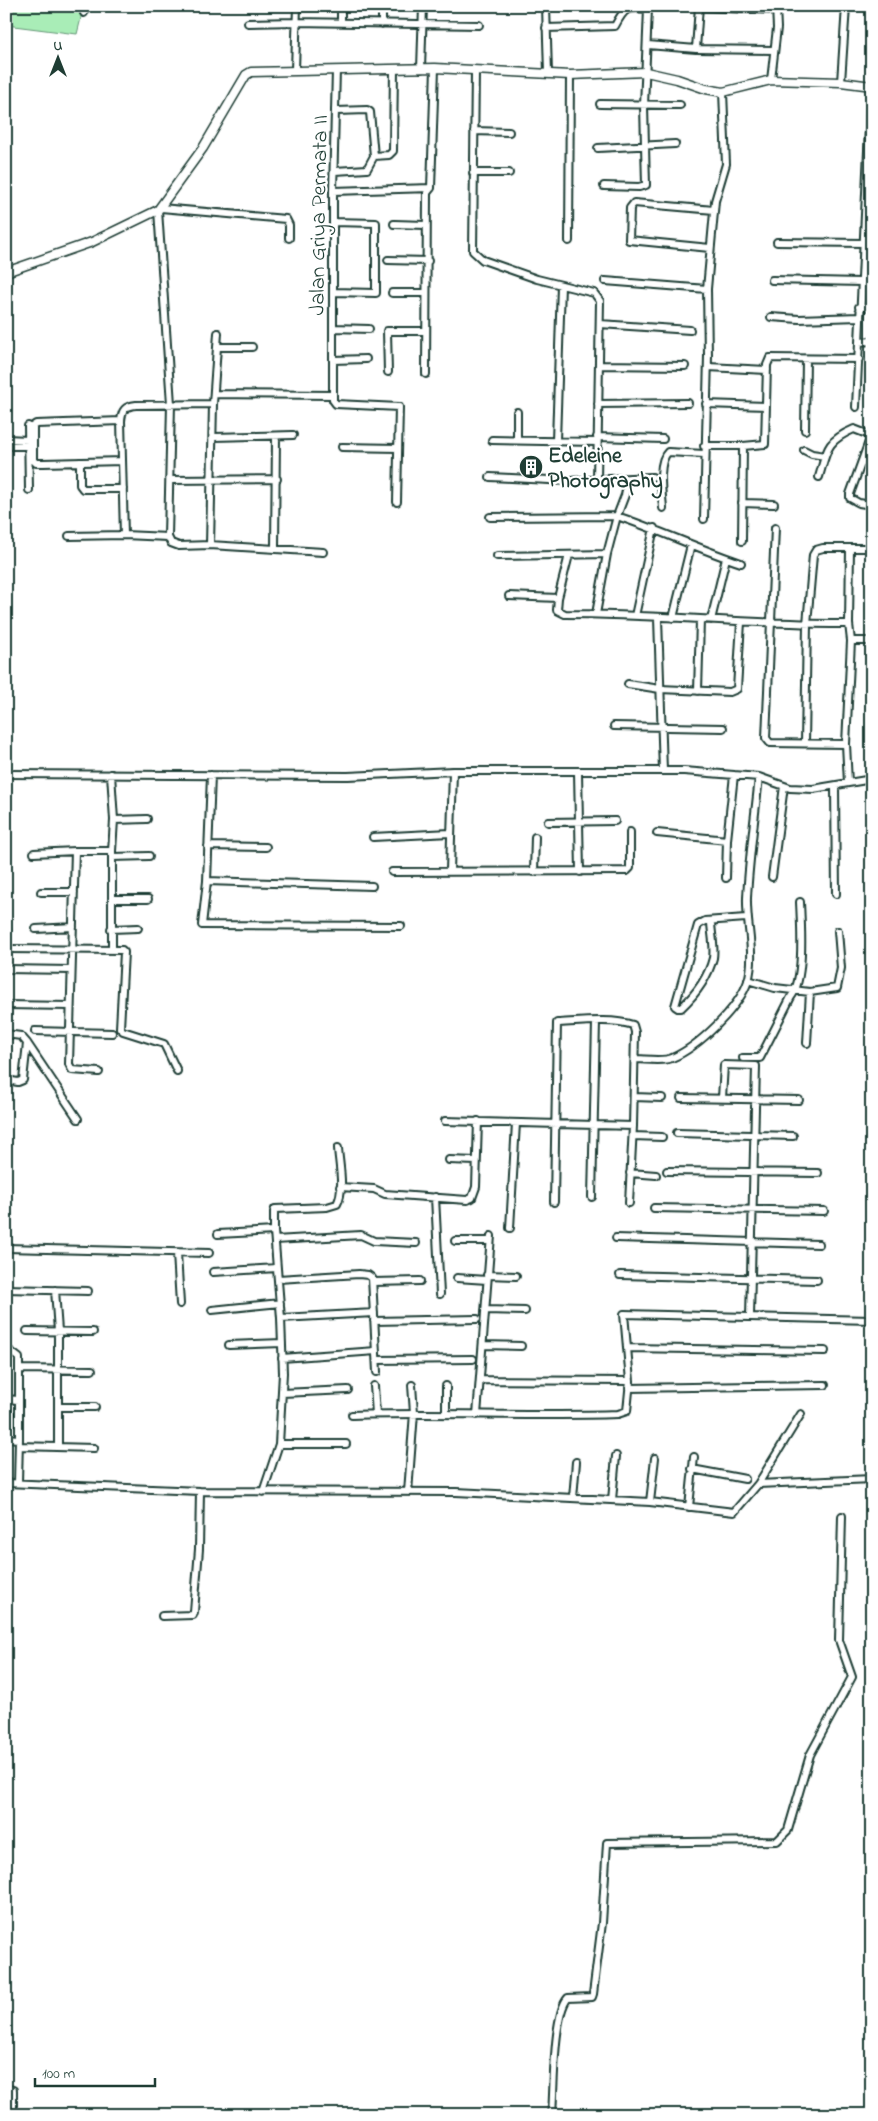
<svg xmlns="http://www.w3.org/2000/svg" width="878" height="2121" font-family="'Indie Flower',sans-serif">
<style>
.green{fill:#a9edb7;stroke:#649576}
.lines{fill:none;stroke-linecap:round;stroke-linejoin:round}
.minor-casing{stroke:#1f3d34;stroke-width:10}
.tertiary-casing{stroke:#1f3d34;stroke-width:11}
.minor{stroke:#fff;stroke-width:6}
.tertiary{stroke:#fff;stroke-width:8}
.labels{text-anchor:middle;stroke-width:4.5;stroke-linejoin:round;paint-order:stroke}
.street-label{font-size:22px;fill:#1f3d34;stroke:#fff}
.poi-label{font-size:22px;font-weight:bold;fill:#1f3d34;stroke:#fff;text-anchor:start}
</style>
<rect width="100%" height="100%" fill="#fff"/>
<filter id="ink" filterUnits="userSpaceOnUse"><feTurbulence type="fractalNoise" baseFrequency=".02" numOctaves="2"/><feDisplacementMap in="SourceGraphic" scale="10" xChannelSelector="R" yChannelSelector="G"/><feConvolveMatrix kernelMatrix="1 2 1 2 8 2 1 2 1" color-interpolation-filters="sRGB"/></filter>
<g filter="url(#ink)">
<path class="green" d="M6,6H84L77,34L6,25Z"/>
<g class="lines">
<g class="minor-casing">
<path id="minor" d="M341,6V22
M546,6L548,73
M699,7L776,10
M84,13L86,6
M248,23L296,22L479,25
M382,24V6
M546,28L615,26C625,7 627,7 648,9L644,106L646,185L639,187L604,186
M648,45L696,49L774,50
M696,49L699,6
M421,69L423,6
M295,70L297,6
M336,70L333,191V400L336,404L399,407L397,502
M475,71L473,251L483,260L537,279L594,293L600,301L597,480
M771,80L777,28L776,7
M841,82L846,6
M600,104L680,105
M474,131L509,132
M598,148L675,144
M374,156L389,155L393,151L394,69
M335,171L367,169L374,156L370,112L367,110L336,111
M473,173H509
M333,191L431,188
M161,208L286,219L289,225V238
M158,210L171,404L168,537L171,543L179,546L210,545L323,552
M333,222L376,223V293L333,292
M394,224L426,225
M569,241L570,75
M777,242L864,243
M710,248L629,240L630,208L634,203L714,210
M388,260L428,261
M863,268H872
M772,280L861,282
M605,281L707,289
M392,293H426
M859,307H872
M771,317L799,319L859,317
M600,324L690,330
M333,328L369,329
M859,342L872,341
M218,347H252
M333,360L366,359
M599,365L685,366
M708,367L767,370
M388,372L387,331H425
M426,374L427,193L431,188L435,68
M215,394L333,395
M598,404L688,403
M706,404L766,406
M856,407L871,86
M517,412V440
M121,421L36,424L33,426V460L36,463H43L122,461
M28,426L29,490
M805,430L806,359
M871,436L850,494V498L859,503L872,505
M214,437L293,435
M597,437L663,439
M6,439L28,440
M492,440L597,442
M556,441L561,285
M6,446H28
M704,446H743L765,444L767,365L770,358L859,359
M342,447L398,448
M804,450L812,454L825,456
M80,462V485L83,489H123
M490,477L568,481L652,477
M819,477C827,450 826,441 854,429L872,436
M170,480L277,479
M742,503L774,504
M663,508C662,494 657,462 668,452L704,454
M490,517L617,516L625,495L628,481L625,479
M704,519L708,356L707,289L715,201L726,164L723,92
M69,536L124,535
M168,537L124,535L121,421C122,410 125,406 136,405L213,404
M742,541L743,446
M210,545L213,404L218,333
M275,549L276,436
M569,555L558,598L557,610L565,614C659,614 754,625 849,624L851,641L846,744L770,743L766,738L775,528
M497,556L607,554
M509,596L558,598
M596,614L607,554L617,516C659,530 699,549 741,563
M635,616L654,528
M658,618L663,771
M673,618L691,545
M711,620L726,558
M849,624L850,548
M851,641H872
M628,684L660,689L730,692L737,689L741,622
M698,691L700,620
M614,726L723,728
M805,743L807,624L813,555L816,550L823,548H872
M846,744L848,783
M578,772L580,872
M6,774L348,776L453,771H684L759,777L790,788L813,789L872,779
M211,775L207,881L202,925L401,926
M835,787L836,894
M114,820L147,819
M548,822L615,821
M657,833L727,840
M373,837L450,833
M208,846L266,847
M34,853L75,851
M112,857L149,856
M450,871L453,771
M392,872L627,871L630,868V832
M534,872L535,837
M772,877L784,786
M726,878L727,840L734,775
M207,881L372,886
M41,892H74
M114,899H148
M711,921C711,932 715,947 713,958C708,978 696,994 681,1008H678L675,1006L698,925L705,921L746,918
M36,929L73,927
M111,929L138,928
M6,930H7
M6,949L122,950L124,952L120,1028L123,1031L164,1044L177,1071
M112,949V851
M6,969L71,970
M748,980L775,988L810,992L837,988L841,968L838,931
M6,1005L70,1006
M35,1031L112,1033
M6,1034L21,1036L27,1043L78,1119
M807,1043L810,992
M743,1058H760L791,997C805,980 801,925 800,902
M635,1059C645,1059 663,1062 672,1058C698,1047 739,1008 748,981C756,954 746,925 747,898C749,857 755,817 759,777
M99,1072L72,1070L69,1064L75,851H112L114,820L111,774
M6,1080L18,1082L23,1080L27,1043
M634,1097L662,1098
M681,1098L799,1100
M722,1098L724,1065L756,1066L750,1317
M445,1121L633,1126
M677,1133L793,1136
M633,1136L662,1137
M449,1160L476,1161
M667,1171L818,1173
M630,1173L656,1175
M340,1187L374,1189L385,1194L467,1200L472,1198L476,1187L478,1121
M435,1197L440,1294
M592,1197L596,1022
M554,1202L557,1023C579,1022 612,1018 633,1025L635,1032L633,1126L629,1203
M654,1208L824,1211
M510,1228L516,1123
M218,1234L274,1231
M616,1238L819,1244
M275,1240L361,1235L374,1241L416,1243
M455,1241H490
M6,1248L209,1253
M177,1253L180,1304
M213,1272L277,1268
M487,1275L516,1276
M620,1275L817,1280
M457,1278L487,1280
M278,1279L359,1274L368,1275L372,1278L377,1372
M373,1282L420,1281
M6,1289L88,1291
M55,1290L58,1331V1446
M212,1310L280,1303
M485,1310L525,1311
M281,1318L374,1313
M374,1321L477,1319
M27,1331L93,1332
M229,1345L282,1343
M483,1345L521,1346
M6,1348L19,1358V1439
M627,1348L825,1351
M282,1358L376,1351
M377,1360L473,1359
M19,1369L92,1370
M481,1380L630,1381
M374,1386L376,1414
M446,1386V1414
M629,1388L825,1385
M282,1393L348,1390
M6,1399L18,1400
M59,1407H95
M352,1415C441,1412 529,1417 618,1414L627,1411L630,1381L624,1314L872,1320
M477,1415L491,1236
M6,1438L19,1439L18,1483
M279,1444H346
M19,1446L94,1448
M692,1469L745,1479
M6,1483L200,1491L456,1492L650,1502L734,1512L758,1484L801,1414
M758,1484L872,1479
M263,1492L279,1444L283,1373L281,1318L274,1231V1212L275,1209L327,1207L337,1204C345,1190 339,1164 338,1148
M408,1492L414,1413L412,1385
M573,1498L576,1462
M612,1500L616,1456
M650,1502L655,1458
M689,1507L694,1457
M162,1616L193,1615L194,1612L199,1549L200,1491
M6,2088L13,2090V2115
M552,2115C554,2090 553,2014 568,1998L592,1997L593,1994L602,1923L607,1843L777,1841L788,1830L810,1755L852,1677L839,1640L842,1516"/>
</g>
<g class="tertiary-casing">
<path id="tertiary" d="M6,272L92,242L158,210L203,148L246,75L251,72L435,68L570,75L646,72L677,79L706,89L723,92L771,80L841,82L872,86"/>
</g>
<use href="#minor" class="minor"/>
<use href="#tertiary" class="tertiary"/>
</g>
</g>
<defs>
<g id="building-disc" transform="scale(1.25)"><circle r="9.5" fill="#1f3d34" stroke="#fff"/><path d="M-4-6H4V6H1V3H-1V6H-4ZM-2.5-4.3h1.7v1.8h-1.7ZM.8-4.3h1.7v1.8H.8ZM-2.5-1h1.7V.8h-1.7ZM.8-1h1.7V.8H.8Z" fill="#fff"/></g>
</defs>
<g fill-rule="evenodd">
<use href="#building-disc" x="531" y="467"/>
</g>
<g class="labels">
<g class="street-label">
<text transform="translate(317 215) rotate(-89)" y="8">Jalan Griya Permata II</text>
</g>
<g class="poi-label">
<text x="548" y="462">Edeleine<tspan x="548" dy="25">Photography</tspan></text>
</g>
</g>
<rect width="878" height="2121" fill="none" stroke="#fff" stroke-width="25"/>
<rect x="12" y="12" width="853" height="2096" fill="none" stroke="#1f3d34" stroke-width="2" filter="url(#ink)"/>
<g transform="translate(58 58)" stroke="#ffffff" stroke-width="4" paint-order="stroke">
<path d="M0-4L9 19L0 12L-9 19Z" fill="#1f3d34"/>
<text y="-8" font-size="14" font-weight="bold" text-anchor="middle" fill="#1f3d34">U</text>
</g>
<path d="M35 2078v8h120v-8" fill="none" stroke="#1f3d34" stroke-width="2.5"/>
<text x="42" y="2078" font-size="15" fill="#1f3d34" stroke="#ffffff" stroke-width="4" paint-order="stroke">100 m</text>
</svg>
